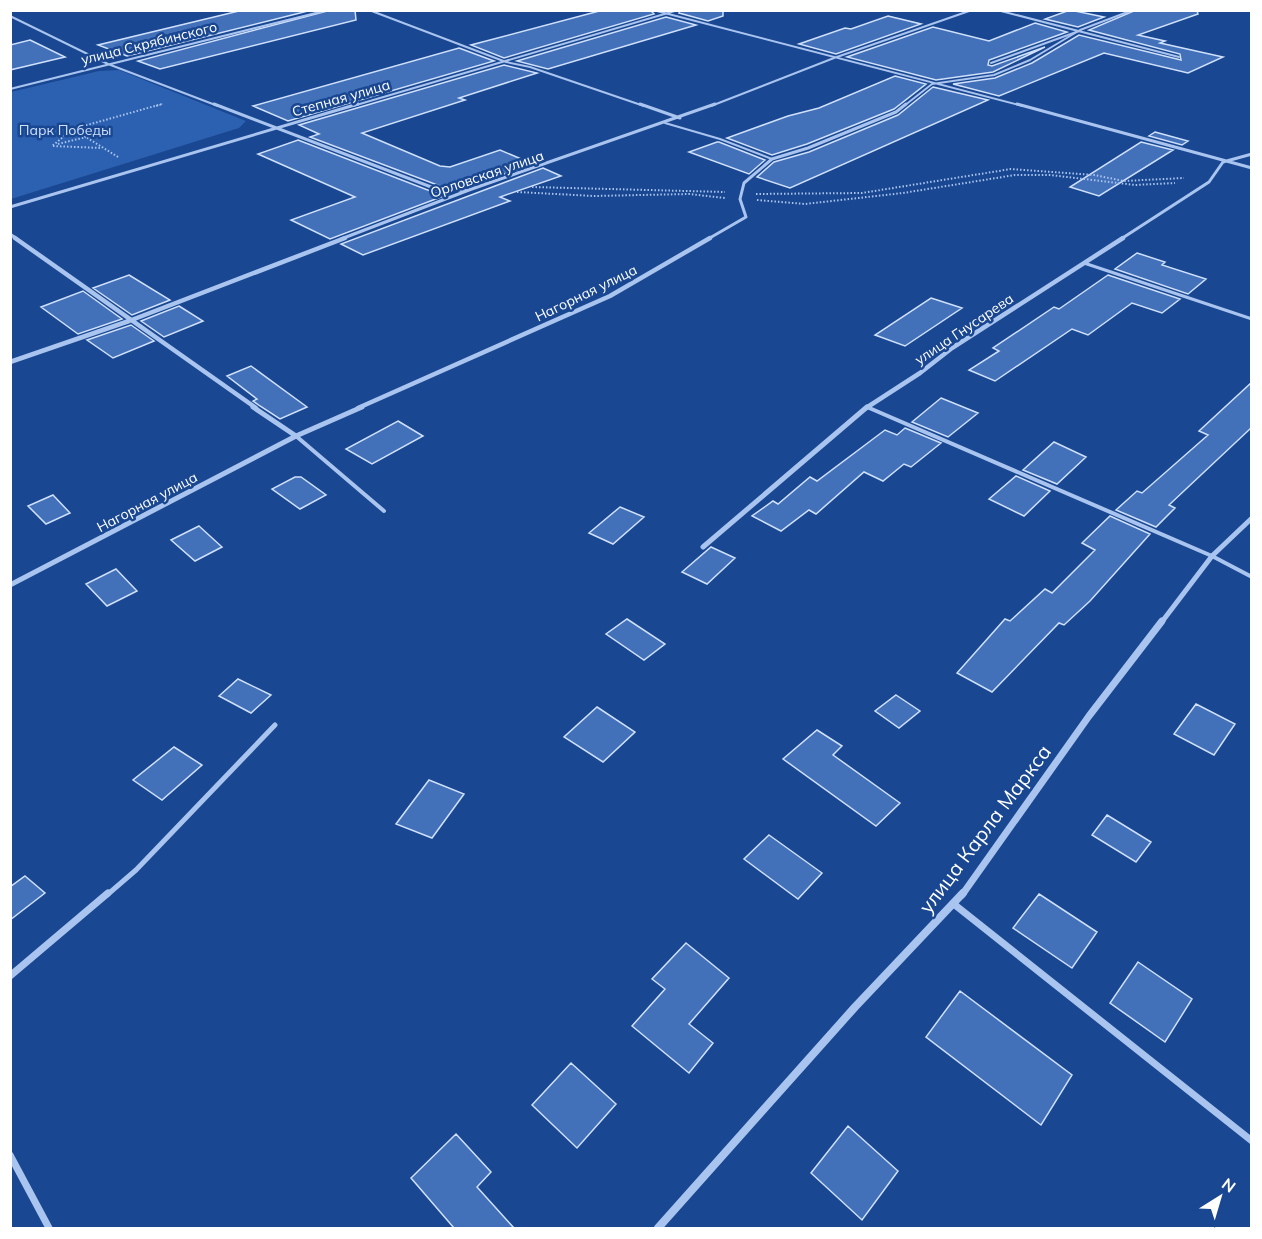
<svg xmlns="http://www.w3.org/2000/svg" width="1262" height="1239" font-family="Mulish,sans-serif">
<style>
.green{fill:#2c60b0}
.building{fill:#4270b9;stroke:#cfe0fb;stroke-width:1.5}
.lines{fill:none;stroke-linecap:round;stroke-linejoin:round}
.path-far1{stroke:#a9c4ef;stroke-width:1.5;stroke-dasharray:1.5 2;stroke-linecap:butt}
.path{stroke:#a9c4ef;stroke-width:2;stroke-dasharray:1.5 2;stroke-linecap:butt}
.lane-far4{stroke:#a9c4ef;stroke-width:2}
.lane-far3{stroke:#a9c4ef;stroke-width:3}
.lane-far2{stroke:#a9c4ef;stroke-width:4}
.lane-far1{stroke:#a9c4ef;stroke-width:5}
.lane{stroke:#a9c4ef;stroke-width:7}
.street-far5{stroke:#a9c4ef;stroke-width:2}
.street-far4{stroke:#a9c4ef;stroke-width:3}
.street-far3{stroke:#a9c4ef;stroke-width:4.5}
.street-far2{stroke:#a9c4ef;stroke-width:5}
.street-far1{stroke:#a9c4ef;stroke-width:7}
.street{stroke:#a9c4ef;stroke-width:8}
.labels{text-anchor:middle;stroke-width:5;stroke-linejoin:round;paint-order:stroke}
.far-street-label{font-size:14px;fill:#fff;stroke:#194791}
.far-park-label{font-size:14px;fill:#cfe0fb;stroke:#194791}
.near-street-label{font-size:20px;fill:#fff;stroke:#194791}
</style>
<rect width="100%" height="100%" fill="#194791"/>
<path class="green" d="M119,70L246,121L239,128L11,199V92L99,71Z"/>
<path class="building" d="M243,10H312L127,56L98,45Z
M331,10H355L356,20L160,69L138,61Z
M603,10H650L654,14L504,58L471,45Z
M681,10H723V16L708,21L679,13Z
M1070,10L1104,17L1078,27L1045,19Z
M1136,10H1197L1198,14L1138,35L1165,41L1160,43L1223,57L1188,73L1104,53L999,96L953,84L995,78L1032,63L1079,35L1181,60L1180,54L1089,30Z
M888,16L921,24L836,54L799,44L845,28L851,29Z
M666,17L696,25L548,69L517,61Z
M1035,23L1067,32L989,60L988,65L992,66L1045,47L993,72L936,80L847,57L933,27L989,41Z
M30,40L65,57L10,70V45Z
M459,48L494,61L288,121L253,106Z
M504,65L537,73L459,98L465,100L362,133L440,166L450,167L500,150L533,164L467,187L440,186L310,137L319,134L299,125Z
M895,76L926,84L894,109L807,144L772,155L727,138L788,116L819,108Z
M933,87L988,100L790,188L757,177L774,162L809,152L898,115Z
M1155,132L1188,141L1182,145L1149,136Z
M298,140L438,194H449L330,239L291,220L355,197L258,154Z
M717,142H719L765,160L749,174L689,152Z
M1141,142L1173,150L1099,196L1070,187Z
M543,168L561,176L500,197L510,201L363,255L341,244Z
M1137,253L1165,262L1162,265L1206,279L1188,294L1115,269Z
M129,275L170,300L132,315L93,288Z
M1108,275L1180,299L1162,313L1132,303L1088,335L1072,329L995,381L969,370L999,351L993,348L1054,307L1059,309Z
M83,291L122,319L78,334L41,307Z
M931,298L962,308L905,346L875,335Z
M179,306L203,321L164,337L141,321Z
M131,325L154,341L113,358L87,340Z
M251,366L307,407L280,419L260,406L253,401L257,399L227,376Z
M1251,383V428L1169,505L1175,508L1156,527L1116,510L1137,491L1142,493L1208,435L1199,431Z
M941,398L978,413L948,437L912,422Z
M398,421L423,436L372,464L346,449Z
M905,428L941,443L911,467L904,464L883,481L864,472L816,514L809,510L781,531L752,516L773,501L778,504L810,477L817,481L885,430L897,435Z
M1054,442L1086,457L1057,484L1023,470Z
M1016,476L1050,491L1024,516L989,499Z
M295,477H301L326,495L300,509L272,489Z
M53,495L70,513L46,524L28,506Z
M620,507L644,517L613,544L589,533Z
M1110,516L1150,534L1090,601L1064,625L1059,623L992,692L957,673L1005,619L1010,621L1045,589L1052,593L1095,550L1082,543Z
M199,526L222,547L195,561L171,540Z
M711,547L735,558L707,584L682,572Z
M116,569L137,591L107,606L86,584Z
M627,619L665,644L644,660L606,634Z
M238,679L271,695L251,713L219,696Z
M896,695L920,711L899,728L875,711Z
M1196,704L1235,724L1214,755L1174,734Z
M597,707L635,732L603,762L564,737Z
M817,730L842,746L833,755L900,803L876,826L783,759Z
M174,747L202,765L162,800L133,780Z
M429,780L464,794L432,838L396,824Z
M1107,815L1151,842L1136,862L1092,835Z
M769,835L822,873L798,899L744,859Z
M25,876L45,893L10,920V887Z
M1039,894L1097,932L1072,968L1013,928Z
M686,943L729,978L689,1024L713,1043L689,1073L632,1026L665,989L652,979Z
M1138,962L1192,999L1165,1042L1110,1003Z
M960,991L1072,1075L1041,1125L926,1037Z
M571,1063L616,1104L577,1148L532,1105Z
M848,1126L898,1171L862,1220L811,1173Z
M456,1134L491,1172L477,1187L514,1228H454L411,1178Z"/>
<g class="lines">
<path class="path-far1" d="M156,106L163,104"/>
<path class="path" d="M73,129L52,146L102,148
M58,144L86,137
M118,157L73,129L162,104
M532,187L725,192
M517,192L594,196L689,194L725,198
M756,194L862,193L1011,169L1094,175L1124,181L1184,178
M757,200L805,204L903,193L1015,175H1050L1135,185L1175,183"/>
<path class="lane-far4" d="M991,63L1079,31
M665,123L720,139L772,159"/>
<path class="lane-far3" d="M1084,263L1252,319
M867,407L870,408"/>
<path class="lane-far2" d="M867,407L1212,556L1252,577
M296,436L384,511"/>
<path class="lane-far1" d="M107,895L136,870L275,725"/>
<path class="lane" d="M955,905L1252,1141
M10,976L108,893
M10,1155L49,1228"/>
<path class="street-far5" d="M369,10L506,62L530,67L644,106
M653,10L1023,106
M997,10L1179,57
M10,16L108,64L218,106
M10,89L328,10
M353,106L678,10
M711,106L834,58L972,10
M904,106L932,84L994,75L1030,60L1080,30L1133,10"/>
<path class="street-far4" d="M214,104L439,190H465
M640,104L680,118
M1017,104L1252,168
M10,207L358,104
M10,234L17,239
M341,239L469,190L715,104
M708,239L746,217L740,199L744,183L772,159L808,148L896,112L906,104
M1121,239L1209,182L1223,162L1252,154"/>
<path class="street-far3" d="M15,238L256,408
M10,362L129,321L345,238
M358,408L610,296L710,238
M866,408L920,373L952,348L1123,238"/>
<path class="street-far2" d="M253,407L296,436
M703,547L867,407
M10,585L296,436L362,407
M1161,623L1212,556L1252,518"/>
<path class="street-far1" d="M962,895L1089,716L1162,621"/>
<path class="street" d="M658,1228L855,1007L963,893"/>
</g>
<g class="labels">
<g class="far-street-label">
<text transform="translate(149 43) rotate(-14)" y="5">улица Скрябинского</text>
<text transform="translate(341 98) rotate(-16)" y="5">Степная улица</text>
<text transform="translate(487 174) rotate(-19)" y="5">Орловская улица</text>
<text transform="translate(586 293) rotate(-26)" y="5">Нагорная улица</text>
<text transform="translate(964 329) rotate(-34)" y="5">улица Гнусарева</text>
<text transform="translate(147 502) rotate(-28)" y="5">Нагорная улица</text>
</g>
<g class="far-park-label">
<text x="65" y="135">Парк Победы</text>
</g>
<g class="near-street-label">
<text transform="translate(985 829) rotate(-53)" y="7">улица Карла Маркса</text>
</g>
</g>
<rect width="1262" height="1239" fill="none" stroke="#ffffff" stroke-width="24"/>
<g transform="translate(1220 1197) rotate(37)" stroke="#194791" stroke-width="4.5" paint-order="stroke">
<path d="M0-4.5L10 22L0 15L-10 22Z" fill="#ffffff"/>
<text y="-9" font-size="16" font-weight="bold" text-anchor="middle" fill="#ffffff">N</text>
</g>
</svg>
